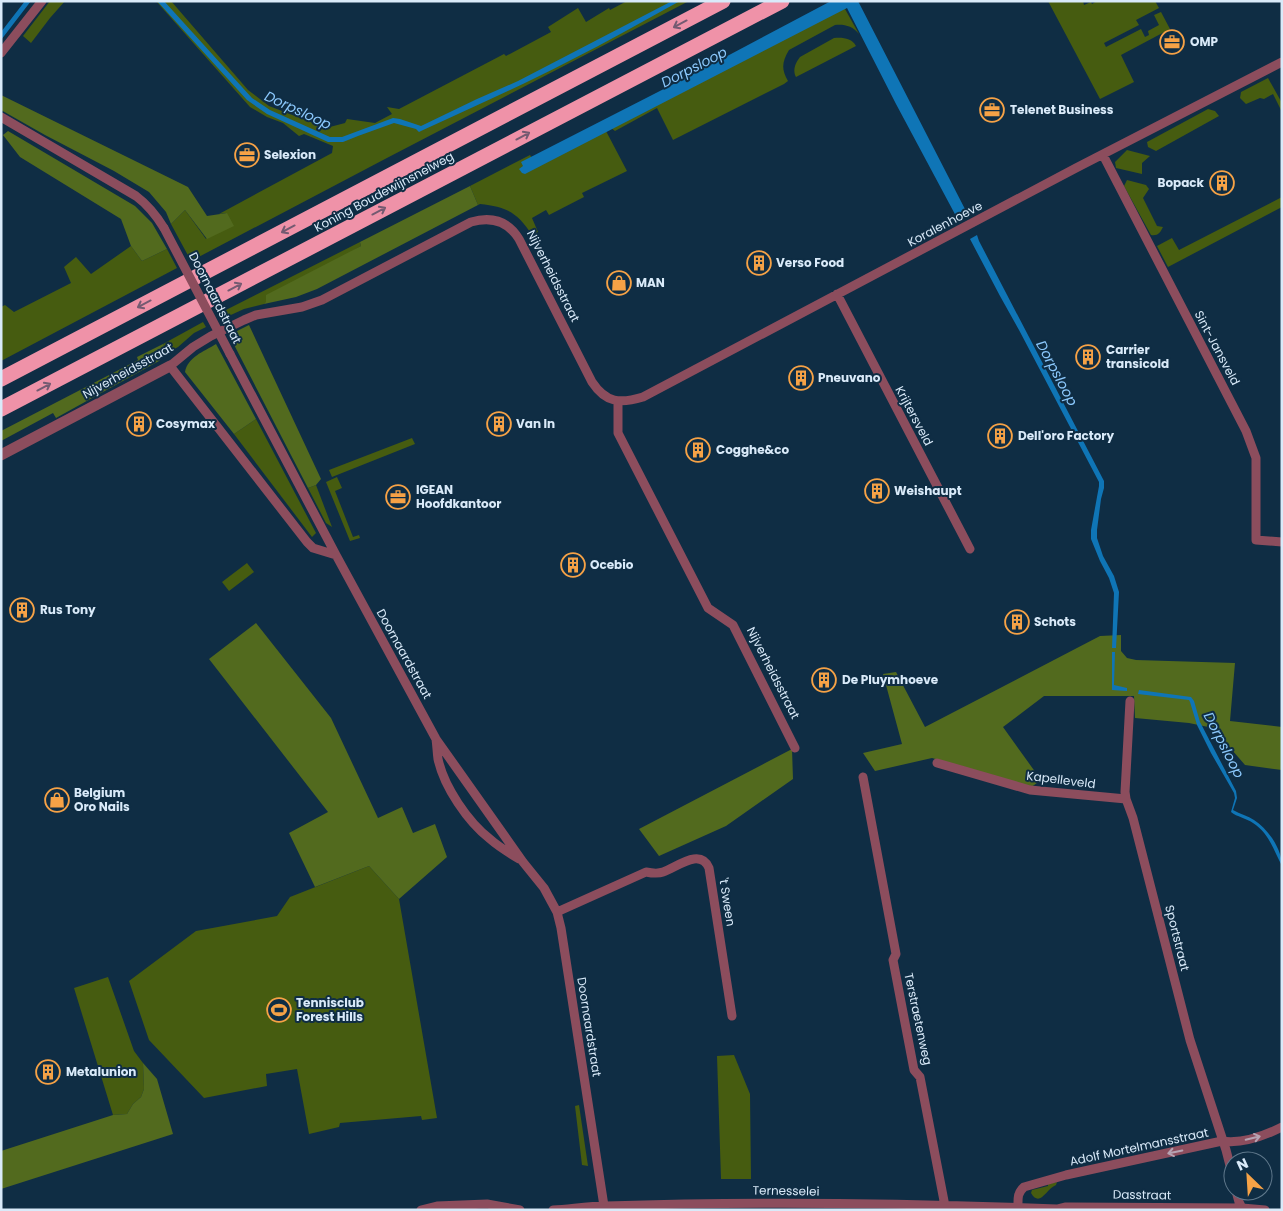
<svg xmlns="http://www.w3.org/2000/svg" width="1283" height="1211" font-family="Poppins,sans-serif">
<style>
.green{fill:#465c10}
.forest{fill:#526a1e}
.water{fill:#0f75b6}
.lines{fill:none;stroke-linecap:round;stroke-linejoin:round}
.minor{stroke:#8c4d5d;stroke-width:9}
.tertiary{stroke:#8c4d5d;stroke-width:11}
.motorway{stroke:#ef92a8;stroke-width:15}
.minor-bridge{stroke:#8c4d5d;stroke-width:9}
.oneway{stroke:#745a71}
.oneway2{stroke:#b6a3b3}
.labels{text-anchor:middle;stroke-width:4;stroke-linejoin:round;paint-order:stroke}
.poi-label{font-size:12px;font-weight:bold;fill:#d9eaf9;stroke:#0f2d44;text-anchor:start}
.street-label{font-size:12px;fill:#d9eaf9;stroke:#0f2d44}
.water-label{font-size:14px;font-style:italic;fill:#8bc8fc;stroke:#0f2d44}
</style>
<rect width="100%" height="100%" fill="#0f2d44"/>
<path class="green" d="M50,1H65L50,18L31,43L23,36Z
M156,1H171L248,90L269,106L326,128L345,123L347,119L375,123L392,114L387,107L399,109L504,54L506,56L551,32L548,27L578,8L586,22L609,8L610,10L627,1H689L385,159L191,261L171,224L185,210L206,239L227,213L219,214L332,153L333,146L304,134L299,136L283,123L267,117L250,107Z
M855,1L845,9L859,34C853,26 844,24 835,25L789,50C782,62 781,69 788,81L784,84L673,140L657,108L615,131L611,128L606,131L627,171L582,193L584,197L549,215L546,210L532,218L538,232L532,235C517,212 507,207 480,204L478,205L470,186L530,155L532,158L829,4Z
M1048,1H1083L1084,5L1091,2L1092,4L1097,1H1155L1159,8L1136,20L1139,25L1104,43L1106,47L1141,29L1145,37L1149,35L1148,31L1159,25L1154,15L1161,12L1170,29L1121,55L1134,82L1100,99Z
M834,38C842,37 852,38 856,46L796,77C792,70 796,62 800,57Z
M1268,78L1282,103V112L1273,94L1264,99L1260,98L1246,104L1240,98L1241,92Z
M1208,109L1215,111L1219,116L1156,151L1148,147L1147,142Z
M1127,150L1150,156L1142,163V174L1116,168L1115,162Z
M1127,180L1146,185L1149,189L1143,198L1157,226L1163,227C1160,233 1158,236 1151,235L1124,186Z
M1282,197V207L1168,267L1157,246L1172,238L1179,250Z
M360,242L361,246L264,304L244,309L222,319L218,314Z
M131,246L142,261L167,249L177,268L1,361V307L5,305L14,312L71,283L64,267L76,257L91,274Z
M203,322L206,327L194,333L178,347L167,353L163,344Z
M256,419L316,533L312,537L234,434Z
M412,438L415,444L332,477L329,470Z
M337,477L342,488L335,491L353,537L359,535L360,538L350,541L326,482Z
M316,485L332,527L326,523L308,488Z
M247,563L254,572L229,591L222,582Z
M369,866L399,899L437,1118L422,1120L421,1116L340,1123L339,1127L309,1134L297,1069L266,1074L267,1086L204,1098L149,1040L129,981L196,931L277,916L290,897Z
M108,977L134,1051L143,1063L144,1089L141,1097L133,1104L127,1114L113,1115L74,988Z
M734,1055L750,1094L751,1179H721L717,1056Z
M579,1105L588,1166L582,1165L575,1106Z
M1057,1182L1056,1185C1046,1189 1040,1208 1031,1193L1032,1190L1048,1186V1184Z"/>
<path class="forest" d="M1,95L188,187L207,216L227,213L234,226L207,239L185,210L171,224L166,212L149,192L114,171L45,135L1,110Z
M8,131L135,206L152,223L167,249L142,261L131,246L121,219L20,157L3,135Z
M470,186L478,205L317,289L296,297L264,304L266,302V295L361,246L360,242Z
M249,325L321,479L316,485L308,488L229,335Z
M163,344L167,353L159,361L56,418L53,413L1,441V431L138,360L137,357Z
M216,344L256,419L234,434L185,372C188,357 203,352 216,344Z
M256,623L331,718L378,818L402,807L413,833L435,824L447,857L399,899L369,866L315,887L289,833L328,812L209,659Z
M1121,635V651L1127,658L1136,660L1235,663L1230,721L1282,727V770L1245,765L1213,728L1189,723L1135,718L1134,696H1044L1003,727L1041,780L1030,788L932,758L875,771L863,753L902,744L883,674L896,672L925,727L1100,636Z
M792,749L793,779L726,826L659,856L639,829Z
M143,1063L157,1079L173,1134L1,1189V1151L113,1115L127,1114L133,1104L141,1097L144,1089Z"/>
<path class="water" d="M25,1H31L1,40V32Z
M157,1H164L252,98L270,110L330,137H342L393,118L400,119L421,126L477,99L518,81L672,1H680C643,21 607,42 569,61C521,86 471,108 421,131L419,132L416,129L394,123L358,136L343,142H328L267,114L247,100Z
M831,1H858L967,213L957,218L896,104L847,8L525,174L522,173L519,169L523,166L521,162L699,71Z
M977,235L979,241L1104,481V488L1101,499L1097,530V538L1103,556L1114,576L1119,592L1116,648H1112L1114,593L1109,578L1100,561L1091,539V530L1099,486V482L1019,330L1000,296L970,239Z
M1112,652H1115L1114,685L1127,688V691L1112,690Z
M1139,690L1191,697L1194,701L1200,722L1236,791L1237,798L1233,810C1240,814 1248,816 1254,820C1268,829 1282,849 1282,866C1274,851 1269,833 1253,823C1246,818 1237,817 1231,812L1235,798L1234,793L1211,753L1197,725L1190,702L1189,700L1138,694Z"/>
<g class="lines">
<path class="minor" d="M1,53L42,1
M1,117L136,196C148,205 156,215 164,228
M1103,155L1246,431L1256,458V540L1282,542
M837,294L970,549
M230,354L336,555L436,739L523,862L544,888L557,912L561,928L604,1206
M618,402V433L708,608L733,625L795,748
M336,555L313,548L307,542L170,366L193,347L211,336L244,320L256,315L302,307L322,300L471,222C492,216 508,221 519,239L592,382C606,403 620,404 643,397L1076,168L1282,62
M1130,701L1125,792L1126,799L1133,818L1190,1040L1226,1150L1233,1177
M436,739C437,746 437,752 438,759C444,787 468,822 490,839C499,847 509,853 519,859
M937,763L1030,790L1126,799
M863,777L896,954L893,960L914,1070L920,1077L945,1206
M557,912L646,872C651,873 658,874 663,872C676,868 700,847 709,868L732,1016
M1236,1191L1239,1202L1243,1210
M1018,1208C1018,1199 1017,1193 1024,1187L1066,1175L1222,1141C1242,1144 1264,1136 1282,1127
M421,1210L437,1206L487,1204L520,1210
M553,1210C571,1209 588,1206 606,1206C756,1201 907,1203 1057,1209L1065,1207H1071L1242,1208L1265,1210"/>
<path class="tertiary" d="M1,455L170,366"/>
<path class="motorway" d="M1,379L723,1
M1,409L782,1"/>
<path class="minor-bridge" d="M164,228L230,354"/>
</g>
<defs><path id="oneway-shaft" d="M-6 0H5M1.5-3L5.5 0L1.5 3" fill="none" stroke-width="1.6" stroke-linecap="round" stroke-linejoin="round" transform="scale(1.25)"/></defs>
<g class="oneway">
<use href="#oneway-shaft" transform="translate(680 24) rotate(152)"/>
<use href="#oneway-shaft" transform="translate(523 136) rotate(-28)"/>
<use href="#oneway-shaft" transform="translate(379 211) rotate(-28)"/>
<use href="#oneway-shaft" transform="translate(288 229) rotate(152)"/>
<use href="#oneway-shaft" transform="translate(235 287) rotate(-28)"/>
<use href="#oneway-shaft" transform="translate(144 304) rotate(152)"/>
<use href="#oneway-shaft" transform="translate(44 387) rotate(-28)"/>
</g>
<g class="oneway2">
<use href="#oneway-shaft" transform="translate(1253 1138) rotate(-13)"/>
<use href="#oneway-shaft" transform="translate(1175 1152) rotate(168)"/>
</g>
<defs>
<g id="office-ring" transform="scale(1.25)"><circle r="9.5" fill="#0f2d44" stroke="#f6a246" stroke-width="1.5"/><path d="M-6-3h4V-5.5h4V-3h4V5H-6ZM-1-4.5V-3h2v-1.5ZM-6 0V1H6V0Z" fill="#f6a246"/></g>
<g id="building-ring" transform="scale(1.25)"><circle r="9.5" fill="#0f2d44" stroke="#f6a246" stroke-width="1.5"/><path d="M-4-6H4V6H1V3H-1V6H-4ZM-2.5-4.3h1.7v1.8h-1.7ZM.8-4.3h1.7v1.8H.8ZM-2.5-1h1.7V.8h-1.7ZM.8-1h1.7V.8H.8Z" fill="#f6a246"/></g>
<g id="shop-ring" transform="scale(1.25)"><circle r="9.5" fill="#0f2d44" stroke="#f6a246" stroke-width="1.5"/><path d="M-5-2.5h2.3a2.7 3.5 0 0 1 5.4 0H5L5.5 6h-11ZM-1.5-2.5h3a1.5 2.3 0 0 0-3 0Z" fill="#f6a246"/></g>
<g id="stadium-ring" transform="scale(1.25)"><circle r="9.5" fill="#0f2d44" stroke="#f6a246" stroke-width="1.5"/><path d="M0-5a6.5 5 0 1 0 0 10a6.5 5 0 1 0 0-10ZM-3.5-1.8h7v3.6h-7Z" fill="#f6a246"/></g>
</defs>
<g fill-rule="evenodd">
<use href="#office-ring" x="1172" y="42"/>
<use href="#office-ring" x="992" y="110"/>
<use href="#office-ring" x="247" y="155"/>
<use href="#building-ring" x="1222" y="183"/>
<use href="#building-ring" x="759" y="263"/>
<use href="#shop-ring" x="619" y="283"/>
<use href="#building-ring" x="1088" y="357"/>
<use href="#building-ring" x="801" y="378"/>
<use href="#building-ring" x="139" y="424"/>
<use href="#building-ring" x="499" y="424"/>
<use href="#building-ring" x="1000" y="436"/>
<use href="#building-ring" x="698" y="450"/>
<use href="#building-ring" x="877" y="491"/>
<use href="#office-ring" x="398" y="497"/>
<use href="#building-ring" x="573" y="565"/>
<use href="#building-ring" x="22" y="610"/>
<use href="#building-ring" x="1017" y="622"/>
<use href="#building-ring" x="824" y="680"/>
<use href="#shop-ring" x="57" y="800"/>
<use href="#stadium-ring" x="279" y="1010"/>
<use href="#building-ring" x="48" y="1072"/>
</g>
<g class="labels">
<g class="poi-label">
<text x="1190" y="46">OMP</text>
<text x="1010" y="114">Telenet Business</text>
<text x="264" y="159">Selexion</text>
<text x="1204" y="187" text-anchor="end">Bopack</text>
<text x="776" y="267">Verso Food</text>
<text x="636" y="287">MAN</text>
<text x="1106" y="354">Carrier<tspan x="1106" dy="14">transicold</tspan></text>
<text x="818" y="382">Pneuvano</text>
<text x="156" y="428">Cosymax</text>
<text x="516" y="428">Van In</text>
<text x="1018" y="440">Dell'oro Factory</text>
<text x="716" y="454">Cogghe&amp;co</text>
<text x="416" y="494">IGEAN<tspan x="416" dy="14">Hoofdkantoor</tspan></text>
<text x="894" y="495">Weishaupt</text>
<text x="590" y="569">Ocebio</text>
<text x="40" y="614">Rus Tony</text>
<text x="1034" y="626">Schots</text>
<text x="842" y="684">De Pluymhoeve</text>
<text x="74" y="797">Belgium<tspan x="74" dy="14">Oro Nails</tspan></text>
<text x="296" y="1007">Tennisclub<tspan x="296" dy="14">Forest Hills</tspan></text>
<text x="66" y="1076">Metalunion</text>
</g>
<g class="street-label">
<text transform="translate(384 192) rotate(-28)" y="4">Koning Boudewijnsnelweg</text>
<text transform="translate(945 224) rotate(-28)" y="4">Koralenhoeve</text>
<text transform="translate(553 276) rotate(63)" y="4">Nijverheidsstraat</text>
<text transform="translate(215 298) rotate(63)" y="4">Doornaardstraat</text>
<text transform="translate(1217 348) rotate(62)" y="4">Sint-Jansveld</text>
<text transform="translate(128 371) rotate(-29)" y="4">Nijverheidsstraat</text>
<text transform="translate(914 416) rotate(62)" y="4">Krijtersveld</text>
<text transform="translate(404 654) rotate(61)" y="4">Doornaardstraat</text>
<text transform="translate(773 673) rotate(63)" y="4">Nijverheidsstraat</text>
<text transform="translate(1061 780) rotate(7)" y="4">Kapelleveld</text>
<text transform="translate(727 902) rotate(81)" y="4">'t Sween</text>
<text transform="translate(1177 938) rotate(76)" y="4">Sportstraat</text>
<text transform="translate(918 1019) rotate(78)" y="4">Terstraetenweg</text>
<text transform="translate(589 1027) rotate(81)" y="4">Doornaardstraat</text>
<text transform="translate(1139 1147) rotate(-12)" y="4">Adolf Mortelmansstraat</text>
<text transform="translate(786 1191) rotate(1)" y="4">Ternesselei</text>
<text transform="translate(1142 1195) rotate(1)" y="4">Dasstraat</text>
</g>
<g class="water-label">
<text transform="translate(694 67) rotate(-27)" y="5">Dorpsloop</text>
<text transform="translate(298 110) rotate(25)" y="5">Dorpsloop</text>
<text transform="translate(1057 373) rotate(62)" y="5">Dorpsloop</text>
<text transform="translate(1224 745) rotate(63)" y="5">Dorpsloop</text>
</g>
</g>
<rect width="1283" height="1211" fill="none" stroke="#d9eaf9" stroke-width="5"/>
<g transform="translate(1248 1176) rotate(335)"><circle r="24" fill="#0f2d44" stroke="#60798c"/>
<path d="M0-4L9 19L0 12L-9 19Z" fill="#f6a246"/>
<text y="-8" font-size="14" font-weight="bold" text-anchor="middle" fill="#d9eaf9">N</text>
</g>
</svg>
